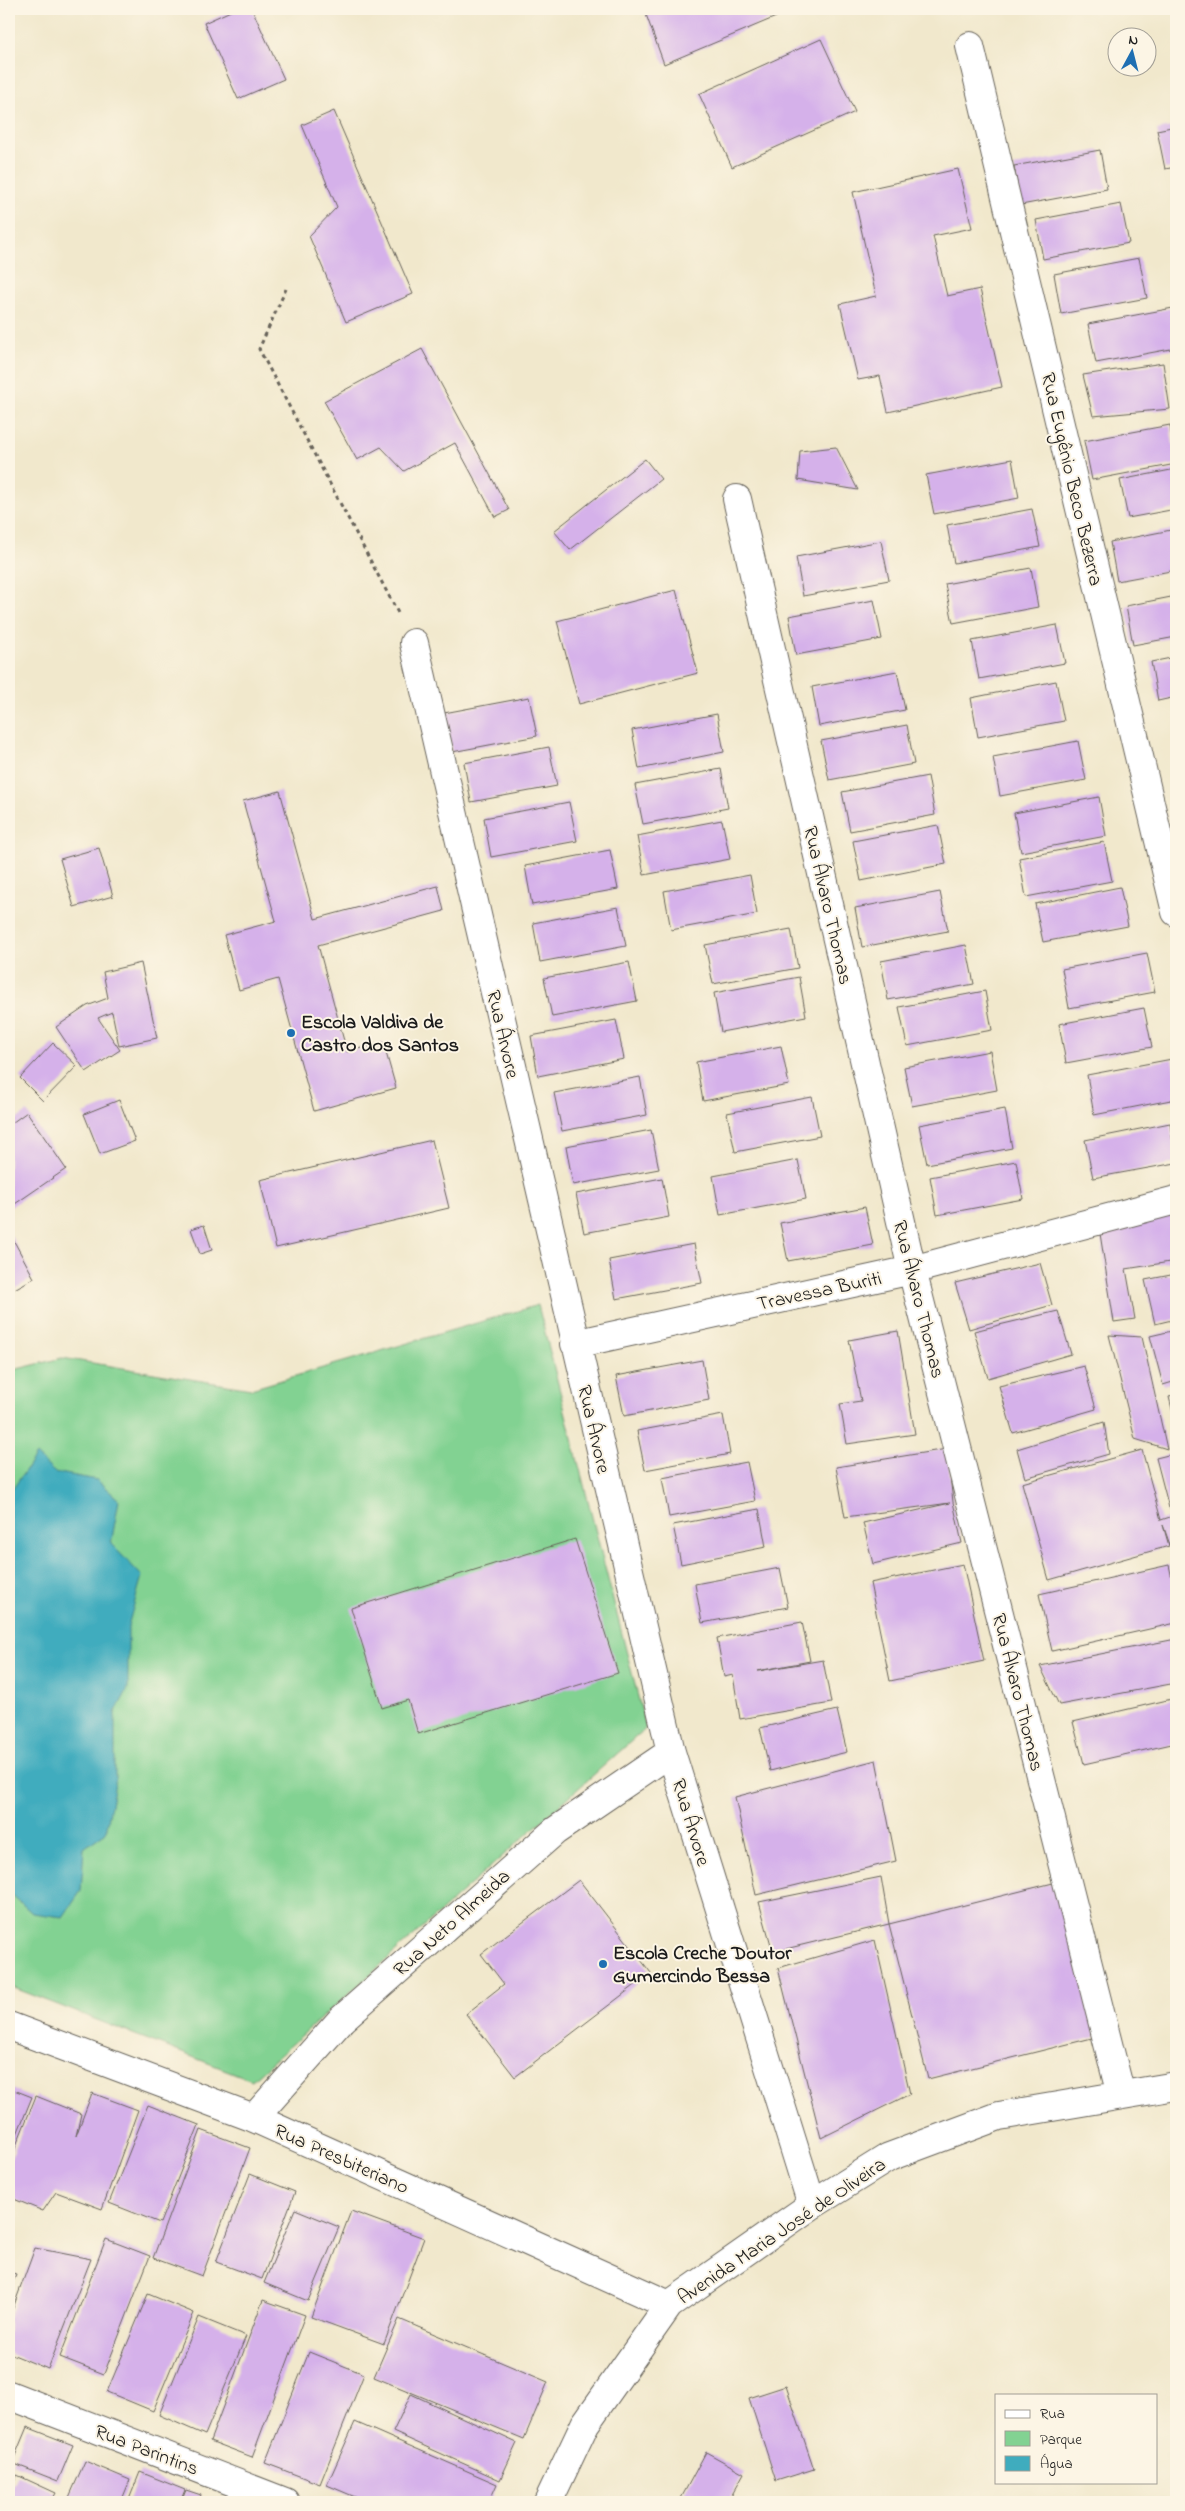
<svg xmlns="http://www.w3.org/2000/svg" width="1185" height="2511" font-family="'Indie Flower',sans-serif">
<style>
.green{fill:#82d292;stroke:#4f7757}
.water{fill:#3facbe;stroke:#2e646d}
.building{fill:#d5b1ea}
.lines{fill:none;stroke-linecap:round;stroke-linejoin:round}
.minor-casing{stroke:#67635a;stroke-width:30}
.path{stroke:#67635a;stroke-width:3;stroke-dasharray:4 4;stroke-linecap:butt}
.minor{stroke:#fff;stroke-width:28}
.poi-dot{fill:#1f6fb2;stroke:#fcf5e5;stroke-width:2}
.labels{text-anchor:middle;stroke-width:4;stroke-linejoin:round;paint-order:stroke}
.street-label{font-size:20px;fill:#1c1c1c;stroke:#fcf5e5}
.poi-label{font-size:20px;font-weight:bold;fill:#1c1c1c;stroke:#fcf5e5;text-anchor:start}
</style>
<rect width="100%" height="100%" fill="#fcf5e5"/>
<filter id="ink" filterUnits="userSpaceOnUse"><feTurbulence type="fractalNoise" baseFrequency=".02" numOctaves="2"/><feDisplacementMap in="SourceGraphic" scale="10" xChannelSelector="R" yChannelSelector="G"/><feConvolveMatrix kernelMatrix="1 2 1 2 8 2 1 2 1" color-interpolation-filters="sRGB"/></filter>
<filter id="wash" filterUnits="userSpaceOnUse"><feTurbulence type="fractalNoise" baseFrequency=".0096" numOctaves="4" result="noise"/><feDisplacementMap in="SourceGraphic" scale="20" xChannelSelector="R" yChannelSelector="G"/><feGaussianBlur stdDeviation="1.12" result="paint"/><feColorMatrix in="noise" values="0 0 0 0 0 0 0 0 0 0 0 0 0 0 0 0 0 1.4 0 .05"/><feComposite in="paint" operator="in"/></filter>
<g filter="url(#wash)">
<rect width="100%" height="100%" fill="#f1e8cc"/>
<path class="green" d="M538,1305L646,1728L252,2080L9,1986V1371L62,1358L251,1389Z"/>
<path class="water" d="M36,1455L54,1472L97,1480L119,1500L111,1544L142,1576L128,1626V1689L115,1713V1783L106,1832L84,1848L81,1891L63,1917L32,1913L9,1892V1487H14Z"/>
<g id="blocks">
<path class="building" d="M235,9H252L284,79L238,99L204,23Z
M644,9H795L664,64Z
M821,39L855,112L732,167L699,94Z
M334,111L413,294L346,322L309,236L337,207L302,125Z
M1176,126V167L1165,169L1157,130Z
M1100,150L1107,189L1021,205L1014,166Z
M958,169L972,228L933,236L947,296L980,289L1002,387L888,412L880,376L858,380L840,304L876,296L853,192Z
M1121,204L1129,243L1043,259L1036,220Z
M1139,258L1147,298L1061,314L1054,274Z
M1173,308L1176,322V348L1096,363L1088,324Z
M422,349L509,510L495,517L455,443L404,471L381,447L357,460L324,401Z
M1163,363L1170,409L1093,416L1083,375Z
M1170,425L1176,464L1092,480L1084,441Z
M836,447L858,490L798,480L800,451Z
M645,459L661,479L570,550L554,531Z
M1012,459L1019,498L934,514L926,475Z
M1176,469V509L1128,518L1120,480Z
M1032,509L1040,547L954,563L947,525Z
M1176,529V570L1117,581L1110,542Z
M881,541L889,580L803,596L796,557Z
M1031,568L1038,607L953,623L945,584Z
M676,590L698,673L579,704L557,621Z
M1176,596V637L1133,645L1126,606Z
M874,600L882,639L796,655L789,616Z
M1057,625L1065,663L979,679L972,641Z
M1176,657V697L1158,701L1151,662Z
M897,671L905,710L819,726L812,687Z
M1056,681L1064,721L978,737L971,698Z
M529,697L537,736L452,752L444,713Z
M717,714L724,752L639,769L632,730Z
M907,725L914,764L829,780L821,741Z
M1078,741L1086,780L1000,796L993,757Z
M549,747L557,786L471,802L464,763Z
M721,769L728,808L643,824L635,785Z
M928,776L935,815L850,831L842,792Z
M280,791L315,919L438,886L444,911L318,945L347,1052L383,1042L396,1088L314,1111L278,979L239,990L224,935L276,921L243,801Z
M1099,797L1106,836L1021,852L1014,813Z
M569,802L577,841L491,857L484,818Z
M722,820L730,859L644,875L637,836Z
M938,825L946,864L861,881L853,841Z
M1104,842L1112,881L1026,897L1019,858Z
M99,848L113,896L74,907L60,859Z
M610,850L618,889L532,905L525,866Z
M750,875L757,914L671,930L664,891Z
M1120,887L1128,926L1043,942L1035,904Z
M940,892L948,931L862,947L855,908Z
M618,907L626,946L540,962L533,923Z
M791,929L798,968L713,984L705,945Z
M966,945L974,984L888,1000L881,961Z
M1147,953L1155,992L1069,1008L1062,969Z
M629,962L637,1001L552,1017L544,978Z
M141,963L157,1038L119,1046L112,1012L98,1018L120,1050L86,1072L56,1027L87,1006L108,998L103,972Z
M799,977L806,1016L721,1032L714,993Z
M985,991L992,1030L907,1046L899,1007Z
M1144,1008L1152,1047L1066,1063L1059,1024Z
M616,1020L624,1059L538,1076L531,1036Z
M53,1043L77,1066L43,1101L20,1078Z
M781,1046L789,1085L703,1101L696,1062Z
M990,1051L997,1090L912,1106L904,1067Z
M1172,1059L1176,1081V1099L1094,1115L1087,1075Z
M640,1077L647,1115L562,1131L554,1093Z
M812,1097L820,1136L735,1152L727,1113Z
M119,1100L135,1141L100,1154L84,1114Z
M1005,1109L1012,1148L927,1164L919,1125Z
M27,1112L66,1169L9,1208V1125Z
M1170,1123L1176,1163L1093,1178L1085,1140Z
M651,1130L659,1169L573,1185L566,1146Z
M432,1140L449,1208L276,1248L260,1180Z
M798,1160L806,1199L720,1215L713,1176Z
M1016,1161L1023,1199L937,1215L930,1177Z
M662,1178L669,1217L584,1233L576,1194Z
M865,1207L873,1245L788,1261L780,1223Z
M1176,1208V1261L1126,1269L1135,1319L1114,1322L1098,1221Z
M204,1225L212,1250L200,1254L191,1229Z
M9,1232L34,1278L9,1292Z
M694,1244L702,1283L616,1299L609,1260Z
M1040,1263L1052,1305L969,1329L955,1283Z
M1176,1274V1319L1155,1324L1145,1280Z
M1058,1311L1071,1354L988,1378L974,1331Z
M1176,1330V1381L1163,1385L1150,1336Z
M898,1331L915,1434L847,1444L840,1404L861,1401L849,1340Z
M1109,1335L1142,1337L1167,1449L1135,1439Z
M702,1360L709,1400L624,1416L616,1376Z
M1084,1366L1096,1409L1013,1433L999,1386Z
M1176,1395V1425L1169,1397Z
M723,1415L730,1454L645,1470L637,1431Z
M1104,1422L1109,1454L1025,1478L1017,1449Z
M947,1449L953,1502L962,1543L873,1564L863,1523L950,1503L845,1517L836,1467Z
M1142,1450L1161,1520L1176,1515V1562L1163,1525L1169,1546L1049,1580L1022,1483Z
M1176,1453V1506L1169,1508L1156,1458Z
M747,1462L755,1501L669,1517L662,1478Z
M759,1509L766,1547L681,1564L673,1525Z
M575,1539L618,1673L418,1734L408,1700L382,1708L351,1608Z
M963,1564L984,1661L890,1681L870,1583Z
M1169,1565L1176,1597V1623L1052,1651L1039,1594Z
M780,1568L788,1607L702,1623L695,1584Z
M802,1622L810,1661L758,1671L823,1660L831,1703L740,1719L733,1675L724,1677L717,1638Z
M1176,1639V1683L1059,1705L1040,1666Z
M1176,1698V1743L1084,1764L1073,1722Z
M837,1710L847,1752L770,1771L760,1728Z
M876,1760L896,1861L756,1895L735,1797Z
M881,1877L889,1924L773,1952L759,1902Z
M579,1880L651,1973L515,2077L466,2014L504,1984L481,1954Z
M1057,1882L1096,2037L928,2079L889,1924Z
M875,1940L910,2094L821,2138L778,1968Z
M9,2088L32,2097L9,2154Z
M92,2093L138,2110L102,2209L56,2192L43,2211L9,2197V2163L36,2096L81,2114L76,2136Z
M148,2105L199,2125L160,2223L109,2203Z
M201,2130L250,2148L202,2276L153,2258Z
M250,2174L295,2192L262,2279L216,2262Z
M295,2209L339,2227L308,2301L264,2283Z
M351,2211L424,2238L384,2344L311,2317Z
M106,2239L150,2256L104,2374L60,2357Z
M35,2248L91,2259L48,2369L9,2353V2319Z
M9,2272L16,2274L9,2292Z
M148,2294L194,2313L153,2411L107,2392Z
M263,2300L305,2315L252,2457L210,2441Z
M199,2317L246,2336L205,2435L159,2415Z
M399,2319L548,2382L524,2439L374,2377Z
M309,2352L364,2374L320,2484L265,2463Z
M786,2386L814,2469L776,2481L749,2398Z
M411,2394L517,2443L500,2480L393,2432Z
M355,2422L497,2484L489,2502H367L327,2485Z
M27,2427L73,2445L58,2481L12,2463Z
M706,2452L744,2473L728,2502H679Z
M85,2461L130,2480L121,2502H67Z
M140,2472L185,2490L180,2502H128Z
M17,2475L56,2493L51,2502H9V2492Z
M186,2490L201,2495L198,2502H181Z"/>
</g>
</g>
<g filter="url(#ink)">
<use href="#blocks" fill-opacity="0" stroke="#67635a" stroke-width="1"/>
<g class="lines">
<g class="minor-casing">
<path id="minor" d="M970,46L1176,912
M737,499L912,1270L1121,2095
M414,643L671,1752L812,2205
M575,1344L912,1270L1176,1200
M9,2026L254,2118L669,2305
M254,2118L342,2019L555,1831L671,1752
M9,2395L285,2502
M548,2502L585,2424L669,2305L812,2205L889,2157L999,2116L1176,2086"/>
</g>
<path class="path" d="M286,289L259,349L398,613"/>
<use href="#minor" class="minor"/>
</g>
</g>
<g class="poi-dot">
<circle cx="291" cy="1033" r="5"/>
<circle cx="603" cy="1964" r="5"/>
</g>
<g class="labels">
<g class="street-label">
<text transform="translate(1073 479) rotate(77)" y="7">Rua Eugênio Beco Bezerra</text>
<text transform="translate(829 905) rotate(77)" y="7">Rua Álvaro Thomas</text>
<text transform="translate(504 1034) rotate(77)" y="7">Rua Árvore</text>
<text transform="translate(819 1290) rotate(-12)" y="7">Travessa Buriti</text>
<text transform="translate(920 1299) rotate(76)" y="7">Rua Álvaro Thomas</text>
<text transform="translate(595 1429) rotate(77)" y="7">Rua Árvore</text>
<text transform="translate(1019 1692) rotate(76)" y="7">Rua Álvaro Thomas</text>
<text transform="translate(692 1822) rotate(73)" y="7">Rua Árvore</text>
<text transform="translate(451 1922) rotate(-42)" y="7">Rua Neto Almeida</text>
<text transform="translate(342 2158) rotate(24)" y="7">Rua Presbiteriano</text>
<text transform="translate(781 2230) rotate(-34)" y="7">Avenida Maria José de Oliveira</text>
<text transform="translate(147 2449) rotate(21)" y="7">Rua Parintins</text>
</g>
<g class="poi-label">
<text x="301" y="1028">Escola Valdiva de<tspan x="301" dy="23">Castro dos Santos</tspan></text>
<text x="613" y="1959">Escola Creche Doutor<tspan x="613" dy="23">Gumercindo Bessa</tspan></text>
</g>
</g>
<rect width="1185" height="2511" fill="none" stroke="#fcf5e5" stroke-width="30"/>
<rect x="995" y="2394" width="162" height="90" fill="#fcf5e5" stroke="#a29e95"/>
<rect x="1005" y="2410" width="25" height="8" fill="#ffffff" stroke="#a29e95"/>
<text x="1040" y="2418" font-size="15" fill="#1c1c1c">Rua</text>
<rect x="1005" y="2431" width="25" height="15" fill="#82d292" stroke="#a29e95"/>
<text x="1040" y="2444" font-size="15" fill="#1c1c1c">Parque</text>
<rect x="1005" y="2456" width="25" height="15" fill="#3facbe" stroke="#a29e95"/>
<text x="1040" y="2468" font-size="15" fill="#1c1c1c">Água</text>
<g transform="translate(1132 52) rotate(7)"><circle r="24" fill="#fcf5e5" stroke="#a29e95"/>
<path d="M0-4L9 19L0 12L-9 19Z" fill="#1f6fb2"/>
<text y="-8" font-size="14" font-weight="bold" text-anchor="middle" fill="#1c1c1c">N</text>
</g>
</svg>
